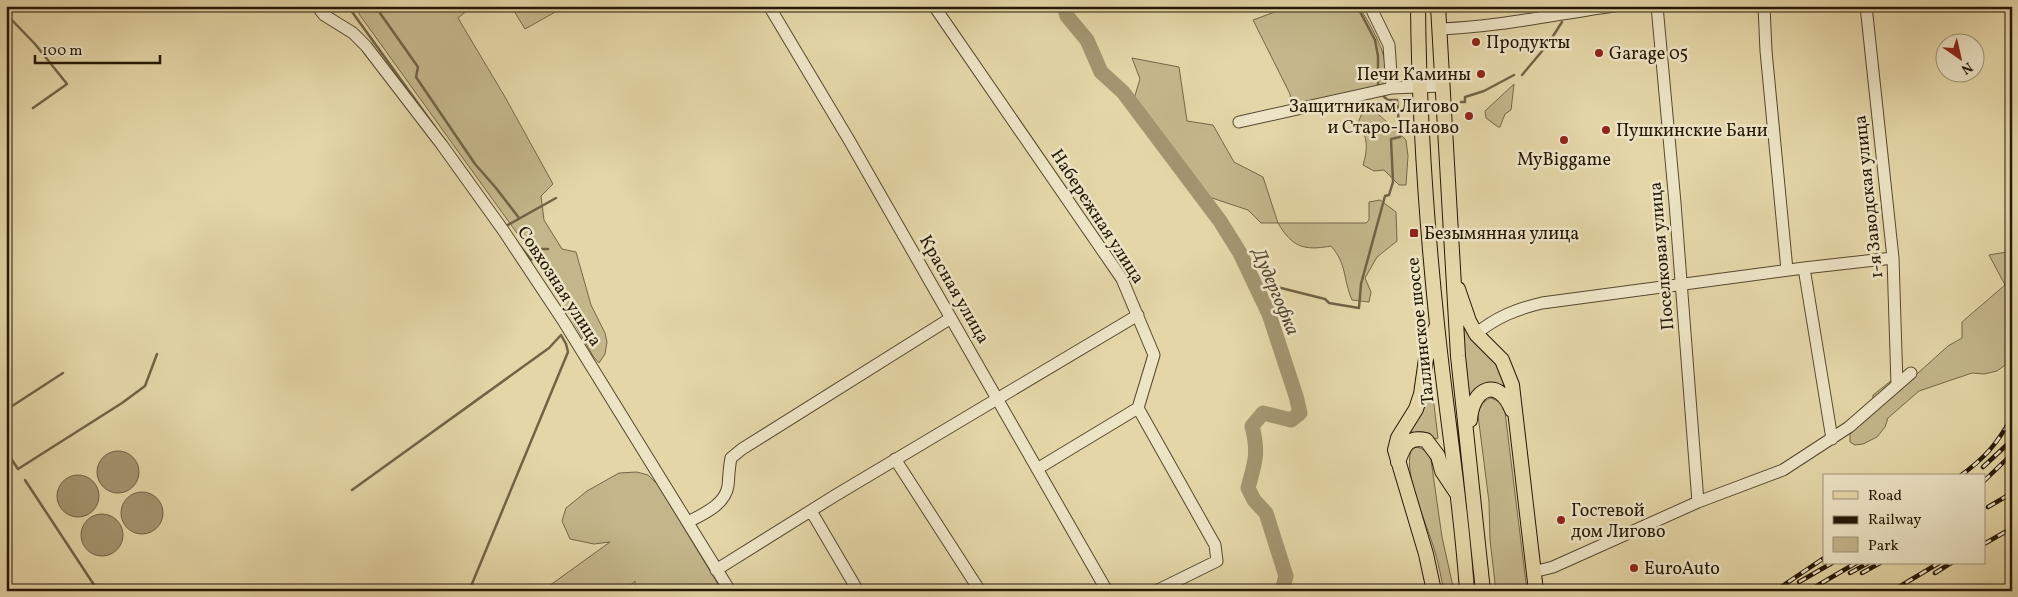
<svg xmlns="http://www.w3.org/2000/svg" width="2018" height="597" font-family="Vollkorn,serif">
<style>
.green{fill:#c4b68b;stroke:#746748}
.water{fill:#a39570;stroke:#716345}
.lines{fill:none;stroke-linecap:round;stroke-linejoin:round}
.stream{stroke:#716345;stroke-width:2.5}
.river{stroke:#a39570;stroke-width:15}
.minor-casing{stroke:#55482e;stroke-width:13}
.major-casing{stroke:#251805;stroke-width:16}
.minor{stroke:#ede4c6;stroke-width:11}
.major{stroke:#e4d6a7;stroke-width:14}
.rail-casing{stroke:#251805;stroke-width:4.5}
.rail{stroke:#ede4c6;stroke-width:2.5;stroke-dasharray:8;stroke-linecap:butt}
.poi-dot{fill:#8f2418;stroke:#ede4c6;stroke-width:2}
.labels{text-anchor:middle;stroke-width:5;stroke-linejoin:round;paint-order:stroke}
.poi-label{font-size:18px;fill:#251805;stroke:#ede4c6;text-anchor:start}
.street-label{font-size:18px;fill:#251805;stroke:#ede4c6}
.water-label{font-size:19px;font-style:italic;fill:#574a30;stroke:#ede4c6}
</style>
<rect width="100%" height="100%" fill="#e4d6a7"/>
<filter id="stains"><feTurbulence type="fractalNoise" baseFrequency=".004" numOctaves="4"/><feColorMatrix values="0 0 0 0 .2 0 0 0 0 .09 0 0 0 0 .02 0 0 0 .5 -.17"/></filter>
<radialGradient id="worn" r=".72"><stop offset=".6" stop-color="#630" stop-opacity="0"/><stop offset="1" stop-color="#630" stop-opacity=".3"/></radialGradient>
<path class="green" d="M360,6H473L458,18L505,97L553,184L541,196L544,220L562,249L576,252L591,305L605,333L607,342L605,354L599,363L593,356L545,272L359,14Z
M511,6H566L525,29Z
M1291,6H1359C1371,27 1396,64 1381,87L1291,106L1290,94L1253,20Z
M1132,58L1179,67L1187,121L1213,125L1234,162L1263,177L1278,223H1366L1369,220V202L1380,200L1396,212L1397,241L1377,257L1365,278L1371,292L1369,302L1352,300C1343,279 1347,264 1331,246C1304,251 1292,247 1278,223H1261L1248,210L1203,195L1133,102L1140,79Z
M1514,84L1511,110L1505,114L1500,127H1498L1486,118L1485,111Z
M1376,112L1406,140L1408,156L1406,185H1399L1384,170L1374,171L1363,165C1368,149 1368,137 1358,123L1362,113Z
M2012,251V360L1997,371L1984,374L1972,373L1919,391L1888,418L1885,427L1877,437L1863,444L1855,445L1850,442V434L1872,413L1873,395L1892,380L1908,379L1918,373L1948,346L1962,338V322L2005,285L1989,255Z
M1463,325L1497,364L1506,386C1485,382 1484,382 1469,396L1467,395Z
M1430,387L1432,388L1438,438L1436,439L1423,432H1409Z
M1490,398C1499,400 1502,404 1505,412L1527,591H1496L1490,540L1489,502L1478,415C1480,406 1482,402 1490,398Z
M1416,447C1425,449 1428,453 1431,460L1442,537L1454,591H1444C1441,578 1439,565 1435,552C1428,526 1403,475 1411,451Z
M637,472L648,475L658,485L722,591H628L635,584V581L624,591H542L610,542L594,544L570,539L562,521L566,508L587,491L619,473Z"/>
<path class="water" d="M97 472a21 21 0 1 1 42 0a21 21 0 1 1-42 0Z
M57 496a21 21 0 1 1 42 0a21 21 0 1 1-42 0Z
M121 513a21 21 0 1 1 42 0a21 21 0 1 1-42 0Z
M81 535a21 21 0 1 1 42 0a21 21 0 1 1-42 0Z"/>
<g class="lines">
<path class="stream" d="M351,6L350,9L435,127
M375,6L418,67L416,77L475,164L496,188L519,218
M1357,6L1375,40L1378,56V85
M6,14L35,44L67,84L33,108
M1522,75L1548,44L1562,22
M1461,102H1465V97L1484,91L1514,75
M506,226L556,198
M6,228L8,226
M517,242L531,260L541,249H548
M1259,291L1273,286L1325,299L1329,303L1359,308L1361,284L1385,196L1389,195L1393,182L1391,139L1400,137L1397,100H1388L1382,95
M6,410L63,373
M6,451L18,469L122,403L145,386L157,354
M25,480L98,591
M352,490L549,348L561,335L566,344L568,352L469,591"/>
<path class="river" d="M1064,6L1067,16L1087,40L1101,72L1123,92L1220,221L1240,253L1269,314L1296,396L1300,413L1291,420L1263,413L1252,426C1259,453 1255,462 1248,488L1254,500L1266,513L1286,576L1282,591"/>
<g class="minor-casing">
<path id="minor" d="M317,6L324,15L353,33L366,46L442,145L503,230L564,322L730,591
M769,6L849,140L1107,591
M934,6L1122,279L1154,355L1138,408L1215,545L1217,561L1156,591
M1370,6L1389,45L1392,88L1442,86
M1657,6L1675,203L1698,502
M1764,6L1766,51L1787,270
M1866,6L1893,258L1897,385
M1439,29C1498,27 1556,14 1614,6
M1239,122L1392,88
M1804,268L1832,439
M1476,334C1496,317 1517,309 1542,303L1804,268L1893,258
M895,459L980,591
M1037,469L1138,408
M811,511L858,591
M688,522C703,514 725,505 728,486C729,476 729,467 731,458L742,449L951,318
M716,570L836,495L1138,315
M1533,572L1553,567L1698,502L1783,470L1849,427L1911,373"/>
</g>
<g class="major-casing">
<path id="major" d="M1418,6C1419,112 1426,218 1437,324C1446,413 1461,501 1467,591
M1438,6L1458,356L1483,591
M1458,289L1469,321L1476,334L1502,360L1512,385L1536,591
M1470,420C1472,388 1498,376 1512,410
M1398,462C1404,446 1407,436 1426,440L1438,456L1442,471L1456,492
M1434,591L1426,554L1395,450L1398,438L1416,409L1421,394L1426,359L1435,329"/>
</g>
<use href="#minor" class="minor"/>
<use href="#major" class="major"/>
<g class="rail-casing">
<path id="rail" d="M1983,467L2012,440
M1960,476C1985,458 1997,444 2012,417
M1984,481L2012,454
M1988,507L2012,493
M1984,544L2012,528
M1850,573L1868,563
M1862,573L1880,563
M1935,573L1951,563
M1799,582L1832,563
M1775,591L1824,558
M1808,591L1856,563
M1892,591L1939,563"/>
</g>
<use href="#rail" class="rail"/>
</g>
<g class="poi-dot">
<circle cx="1476" cy="42" r="5"/>
<circle cx="1599" cy="53" r="5"/>
<circle cx="1481" cy="74" r="5"/>
<circle cx="1469" cy="116" r="5"/>
<circle cx="1606" cy="130" r="5"/>
<circle cx="1564" cy="140" r="5"/>
<rect x="1409" y="228" width="10" height="10" rx="2.5"/>
<circle cx="1561" cy="520" r="5"/>
<circle cx="1634" cy="568" r="5"/>
</g>
<g class="labels">
<g class="poi-label">
<text x="1486" y="48">Продукты</text>
<text x="1609" y="59">Garage 05</text>
<text x="1471" y="80" text-anchor="end">Печи Камины</text>
<text x="1459" y="112" text-anchor="end">Защитникам Лигово<tspan x="1459" dy="21">и Старо-Паново</tspan></text>
<text x="1616" y="136">Пушкинские Бани</text>
<text x="1564" y="165" text-anchor="middle">MyBiggame</text>
<text x="1424" y="239">Безымянная улица</text>
<text x="1571" y="516">Гостевой<tspan x="1571" dy="21">дом Лигово</tspan></text>
<text x="1644" y="574">EuroAuto</text>
</g>
<g class="street-label">
<text transform="translate(1868 197) rotate(-96)" y="6">1-я Заводская улица</text>
<text transform="translate(1098 216) rotate(57)" y="6">Набережная улица</text>
<text transform="translate(1661 256) rotate(-95)" y="6">Поселковая улица</text>
<text transform="translate(560 286) rotate(57)" y="6">Совхозная улица</text>
<text transform="translate(955 289) rotate(60)" y="6">Красная улица</text>
<text transform="translate(1420 331) rotate(-96)" y="6">Таллинское шоссе</text>
</g>
<g class="water-label">
<text transform="translate(1277 291) rotate(67)" y="7">Дудергофка</text>
</g>
</g>
<rect width="2018" height="597" fill="none" stroke="#e4d6a7" stroke-width="25"/>
<rect x="8" y="8" width="2003" height="582" fill="none" stroke="#251805" stroke-width="2.5"/>
<rect x="12" y="12" width="1993" height="572" fill="none" stroke="#251805"/>
<rect x="1823" y="474" width="162" height="90" fill="#ede4c6" stroke="#9d9279"/>
<rect x="1833" y="491" width="25" height="8" fill="#e4d6a7" stroke="#9d9279"/>
<text x="1868" y="500" font-size="15" fill="#251805">Road</text>
<rect x="1833" y="516" width="25" height="8" fill="#251805" stroke="#9d9279"/>
<text x="1868" y="524" font-size="15" fill="#251805">Railway</text>
<rect x="1833" y="537" width="25" height="15" fill="#c4b68b" stroke="#9d9279"/>
<text x="1868" y="550" font-size="15" fill="#251805">Park</text>
<g transform="translate(1960 58) rotate(146)"><circle r="24" fill="#ede4c6" stroke="#9d9279"/>
<path d="M0-4L9 19L0 12L-9 19Z" fill="#8f2418"/>
<text y="-8" font-size="14" font-weight="bold" text-anchor="middle" fill="#251805">N</text>
</g>
<path d="M35 55v8h125v-8" fill="none" stroke="#251805" stroke-width="2.5"/>
<text x="42" y="55" font-size="15" fill="#251805" stroke="#ede4c6" stroke-width="4" paint-order="stroke">100 m</text>
<rect width="100%" height="100%" filter="url(#stains)"/>
<rect width="100%" height="100%" fill="url(#worn)"/>
</svg>
